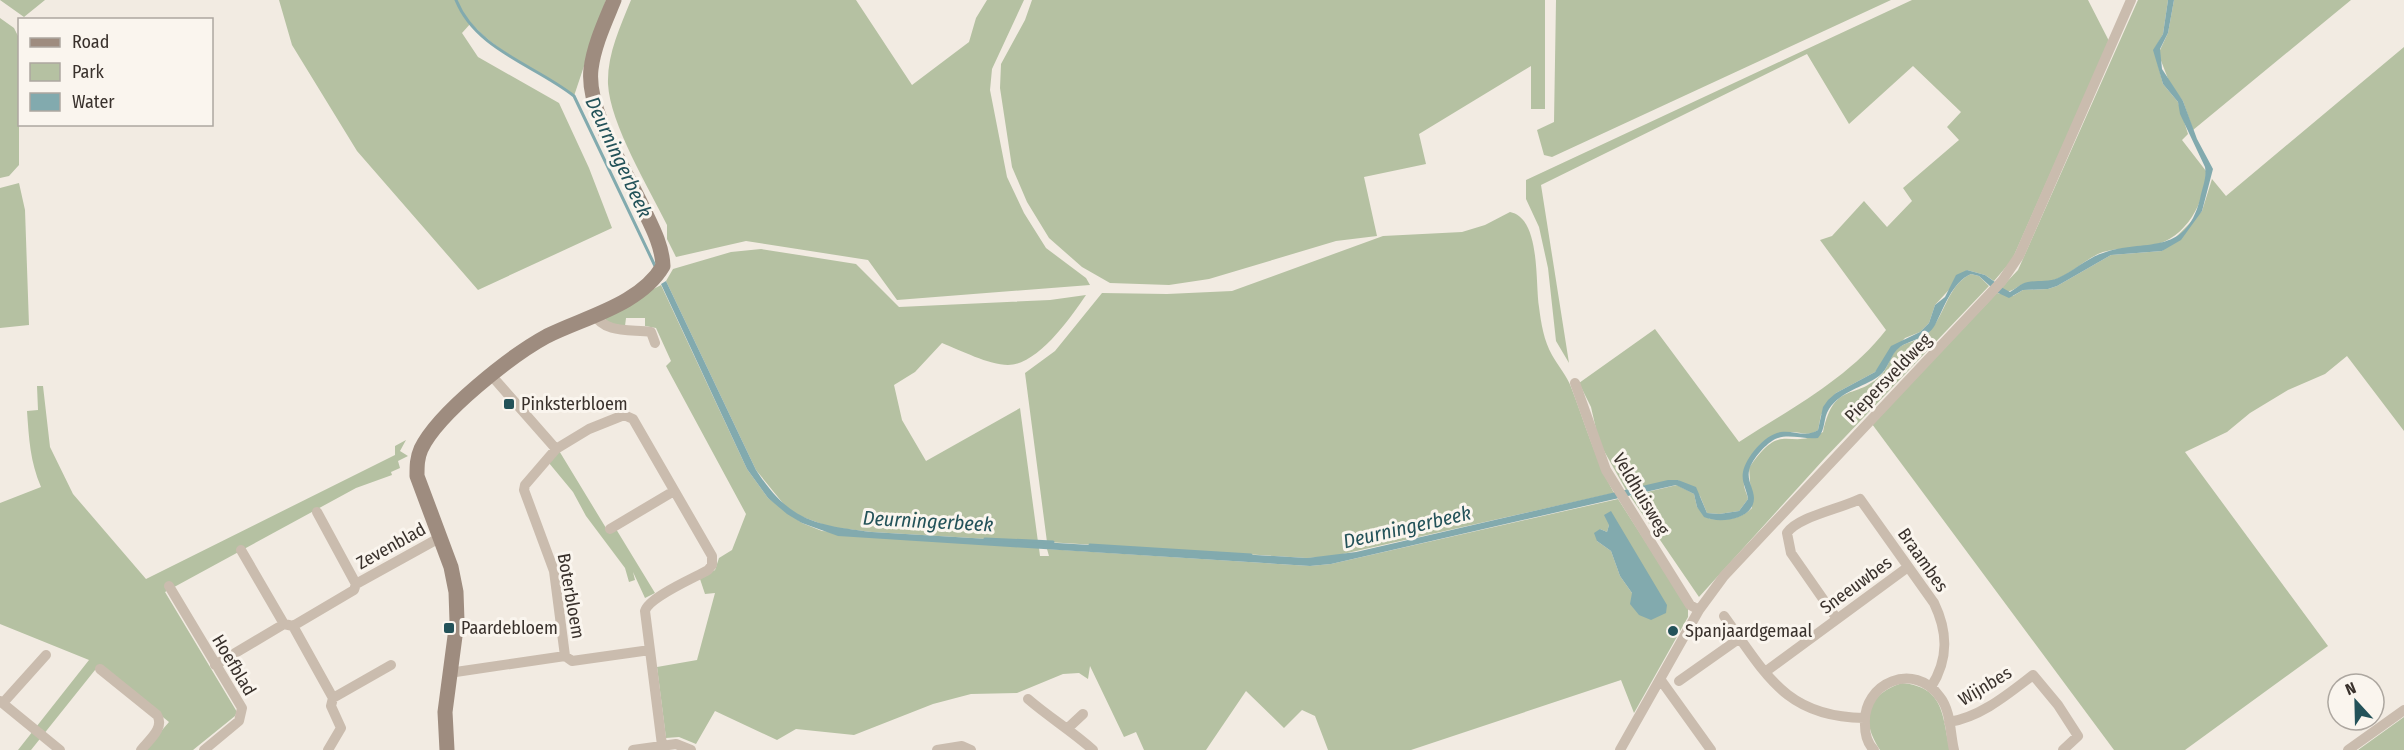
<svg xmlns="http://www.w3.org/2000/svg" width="2404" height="750" font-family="'Fira Sans Condensed',sans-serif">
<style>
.green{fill:#b5c1a2;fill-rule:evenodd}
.water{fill:#82aaae}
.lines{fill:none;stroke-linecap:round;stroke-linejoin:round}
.stream{stroke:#82aaae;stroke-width:3}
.street{stroke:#cabcae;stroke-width:10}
.secondary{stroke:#9e8c7f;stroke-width:15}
.poi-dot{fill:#235259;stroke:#faf5ee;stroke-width:2}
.labels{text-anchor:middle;stroke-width:6;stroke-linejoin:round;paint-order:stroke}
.street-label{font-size:18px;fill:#39312c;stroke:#faf5ee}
.poi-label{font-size:18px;fill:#39312c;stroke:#faf5ee;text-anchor:start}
.water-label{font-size:20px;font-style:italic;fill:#235259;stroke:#faf5ee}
</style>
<rect width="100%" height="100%" fill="#f2ebe2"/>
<path class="green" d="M0,0H45L24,17Z
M279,0H606L574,96C540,69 500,56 471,23L462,33L478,57L559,103L589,168L612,228L478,290L357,151L292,45Z
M631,0H856L912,85L969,42L976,18L987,0H1024L992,69L990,90L1007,177L1024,213L1046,248L1086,278L1090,285L897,300L868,260L746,241L676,257L667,239V225C649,188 610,124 608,84C607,55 620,27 631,0Z
M1032,0H1545V109H1531V66L1419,134L1426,164L1364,177L1377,236L1336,241L1209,279L1169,285L1110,283L1082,267L1049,238L1027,202L1012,167L1000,88L1001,64L1025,20Z
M1556,0H1891L1552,157L1544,155L1537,130L1554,122Z
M1912,0H2088L2109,41L2012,260L1994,281L1985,275L1967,270L1935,305L1929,323L1920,332L1905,338L1875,372L1836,393L1821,415L1818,430C1809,437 1801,432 1791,432C1764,432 1745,456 1744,482C1743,487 1747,493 1748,499L1739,511L1719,514L1707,513L1700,496L1678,480L1626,490L1599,442L1591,407L1579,383L1655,329L1739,442C1790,409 1848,379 1886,330L1820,240L1832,236L1864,201L1887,227L1912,201L1903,188L1959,140L1947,127L1961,112L1913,66L1849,124L1807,54L1541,185L1569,363L1556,341L1548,268L1539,227L1526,199V180Z
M2138,0H2168L2163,34L2154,50L2163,84L2178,102L2188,134L2182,140L2206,171C2206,202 2185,239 2154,245C2137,249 2120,247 2103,252C2083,259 2068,279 2046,282C2040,284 2033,282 2027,283C2019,284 2015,291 2006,292L2001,288L2018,270Z
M2174,0H2351L2193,130L2183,101L2170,84L2160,58V50L2168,33Z
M0,18L14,28L19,38V165L9,176L0,178Z
M2404,47V431L2347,356L2325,374L2288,390L2250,413L2227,432L2185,452L2328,646L2185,750H2114L1872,424L1997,293L2013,296L2023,290L2048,289L2057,286L2111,255L2162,251L2202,211L2212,179L2226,196Z
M19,183L25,210L29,325L0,328V188Z
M1510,212C1541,218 1535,283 1539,307C1541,323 1544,341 1552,355C1558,366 1567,376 1571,387C1585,423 1595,459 1614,493L1334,556L1307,558L1047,542L1025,373L1055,351L1102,293L1167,294L1232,291L1383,236L1462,232L1485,225Z
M761,249L856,264L899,307L1050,300L1086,295C1071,317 1038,365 1008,365C989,365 960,350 942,343L915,372L894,385L902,420L926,461L1020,408L1038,542L872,532L830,527L800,516L786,507L756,470L666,281L673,269L731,252Z
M1971,274L1979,276L1989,286L1825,458L1699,597L1630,496L1677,485L1694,494L1697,507L1710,519C1725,520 1740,520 1752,508L1749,468C1783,418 1787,452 1823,432C1835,379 1855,402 1882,374C1888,367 1890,357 1896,350C1904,342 1916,342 1925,335C1945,320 1946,285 1971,274Z
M661,285L747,469L768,498L802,523L822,531L1039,548L1040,556H1049L1047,549L1310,566L1331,564L1618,499L1688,608V617L1634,713L1621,680L1411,750H1328L1315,716L1302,710L1284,728L1246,691L1206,750H1144L1136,732L1124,737L1090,666L1088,679L1079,673L1063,674L1017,693L971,694L933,704L854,735L796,729L777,740L715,711L696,744L679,737L666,738L657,667L697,660L715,593L705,594L700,579L715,570L719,558L732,550L746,514L666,366L671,361L656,328L645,326V318H626L625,326L607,323L604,315ZM1609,525L1651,620L1620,576L1611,551L1597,541L1600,529L1607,532Z
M37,386H43L50,447L73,494L146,579L395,455V446L406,440L400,451L408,456L398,461L400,468L391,472L392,475L356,488L165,592L237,712L235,716L193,750H145L169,722L99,665L31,750H18L89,660L0,624V503L41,487C30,461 29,439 27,411L38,410Z
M558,449L606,528L616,529L655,593L645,598L633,572L635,580L629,582L625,568L586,516L573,492L549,463Z
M1902,683C1945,687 1942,716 1950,750H1880C1860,720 1866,695 1902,683Z
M2404,717V750H2358Z"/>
<path class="water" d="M2168,0H2174L2168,33L2160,49L2162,69L2183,101L2197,139L2213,169L2202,211L2181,240L2162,251L2111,255L2057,286L2048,289L2023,290L2009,298L1996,292L2001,287L2010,292C2015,289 2018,286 2022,284C2033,279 2046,283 2058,278C2074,271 2087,258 2103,253C2144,238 2185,258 2200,199C2202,188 2207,178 2205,167L2180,114L2178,102L2163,84L2153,50L2163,34Z
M1967,270L1985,275L1995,282L1991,287L1979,276L1971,274C1952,282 1944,308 1935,325C1927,339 1912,339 1900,347C1890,354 1889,369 1879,376C1862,388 1841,391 1829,409C1823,418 1826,429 1818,438C1803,440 1785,432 1772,441C1763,447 1751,461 1749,471C1747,481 1754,489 1754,498C1754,520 1719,524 1704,517L1697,507L1694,494L1676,485L1331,564L1310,566L838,536L802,523L787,514L768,498L747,469L661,284L666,281L756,470C789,521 815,525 872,532L1307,558L1356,552L1668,480H1678L1696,487L1707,513L1719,514L1739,511L1748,499C1747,490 1741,482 1743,472C1746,457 1765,434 1781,432C1793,430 1806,438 1818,430L1823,407L1828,400L1836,393L1875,372L1891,346L1920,332L1929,323L1935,305L1945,297L1956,275Z
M1611,511L1667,605L1666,613L1651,620L1639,615L1630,604L1632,593L1620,576L1611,551L1597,541L1594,533L1600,529L1607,532L1609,525L1604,515Z"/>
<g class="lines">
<path class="stream" d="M456,0C476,50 535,65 574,96L655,266
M985,539L1053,542
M1090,545L1251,555"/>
<path class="street" d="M594,314C605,334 631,329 651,332L655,343
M491,375L556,449L589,429L624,415L633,419L712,556V565L708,570C694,578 649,597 645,611L662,745
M1575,383L1606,470L1690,605L1699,610
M556,449L525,485L524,490L554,571L565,656
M317,512L356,584
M610,529L674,491
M241,550L284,624
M169,586L242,708L239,721L204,750
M1724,616C1766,674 1785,717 1864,718
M1837,619L1791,553L1787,533C1797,517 1840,509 1860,499L1934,603C1948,632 1949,659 1931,687
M293,626L333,698L331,706L341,728L328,750
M215,665L284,624L293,626L354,590L356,584L441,537
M100,669L157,715C165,728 149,740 141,750
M1765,672L1908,567
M449,673L565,656L572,661L650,650
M1660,679L1711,750
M1679,681L1740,638
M333,698L391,665
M1028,699C1050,718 1072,731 1093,750
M0,701L60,750
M3,703L46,655
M1949,722C1981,717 2008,694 2033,675L2058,705L2078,736L2063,750
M1068,728L1083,714
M633,750L676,744L691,750
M937,750L962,746L971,750
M1620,750L1699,610L1724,576L2002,281L2019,256L2131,0
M1874,750C1867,743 1865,735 1865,725C1862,682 1915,661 1940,697C1951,711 1950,733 1954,750
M2348,750L2404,710"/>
<path class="secondary" d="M447,750L445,712L457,621L456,592L451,567L417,476C417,466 417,458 421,449C438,413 512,355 547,336C585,317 640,305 663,266C662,244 651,225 642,206C625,169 586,110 591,69C594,45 605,22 614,0"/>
</g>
<g class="poi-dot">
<rect x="503" y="398" width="12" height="12" rx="3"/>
<rect x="443" y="622" width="12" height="12" rx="3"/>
<circle cx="1673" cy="631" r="6"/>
</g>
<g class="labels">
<g class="street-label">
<text transform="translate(1888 378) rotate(-46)" y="6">Piepersveldweg</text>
<text transform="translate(1641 494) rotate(59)" y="6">Veldhuisweg</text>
<text transform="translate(391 546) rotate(-29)" y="6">Zevenblad</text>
<text transform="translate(1923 560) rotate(55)" y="6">Braambes</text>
<text transform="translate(1856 585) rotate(-36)" y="6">Sneeuwbes</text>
<text transform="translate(571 596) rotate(80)" y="6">Boterbloem</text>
<text transform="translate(234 665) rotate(59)" y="6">Hoefblad</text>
<text transform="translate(1985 686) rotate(-31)" y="6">Wijnbes</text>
</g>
<g class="poi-label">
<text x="521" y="410">Pinksterbloem</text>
<text x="461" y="634">Paardebloem</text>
<text x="1685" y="637">Spanjaardgemaal</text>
</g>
<g class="water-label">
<text transform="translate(619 157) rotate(65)" y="7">Deurningerbeek</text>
<text transform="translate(928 521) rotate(3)" y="7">Deurningerbeek</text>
<text transform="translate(1407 527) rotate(-13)" y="7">Deurningerbeek</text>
</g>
</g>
<rect x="18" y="18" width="195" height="108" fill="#faf5ee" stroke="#ada7a0" stroke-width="1.5"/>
<rect x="30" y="38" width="30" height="9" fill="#9e8c7f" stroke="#ada7a0" stroke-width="1.5"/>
<text x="72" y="48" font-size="18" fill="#39312c">Road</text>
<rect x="30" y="63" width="30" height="18" fill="#b5c1a2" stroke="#ada7a0" stroke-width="1.5"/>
<text x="72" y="78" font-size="18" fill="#39312c">Park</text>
<rect x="30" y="93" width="30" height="18" fill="#82aaae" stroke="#ada7a0" stroke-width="1.5"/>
<text x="72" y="108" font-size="18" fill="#39312c">Water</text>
<g transform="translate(2356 702) rotate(338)"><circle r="28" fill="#faf5ee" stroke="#ada7a0" stroke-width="1.5"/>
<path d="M0-4.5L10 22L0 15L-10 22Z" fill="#235259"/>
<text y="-9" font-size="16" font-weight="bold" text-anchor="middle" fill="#39312c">N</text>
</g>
</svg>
